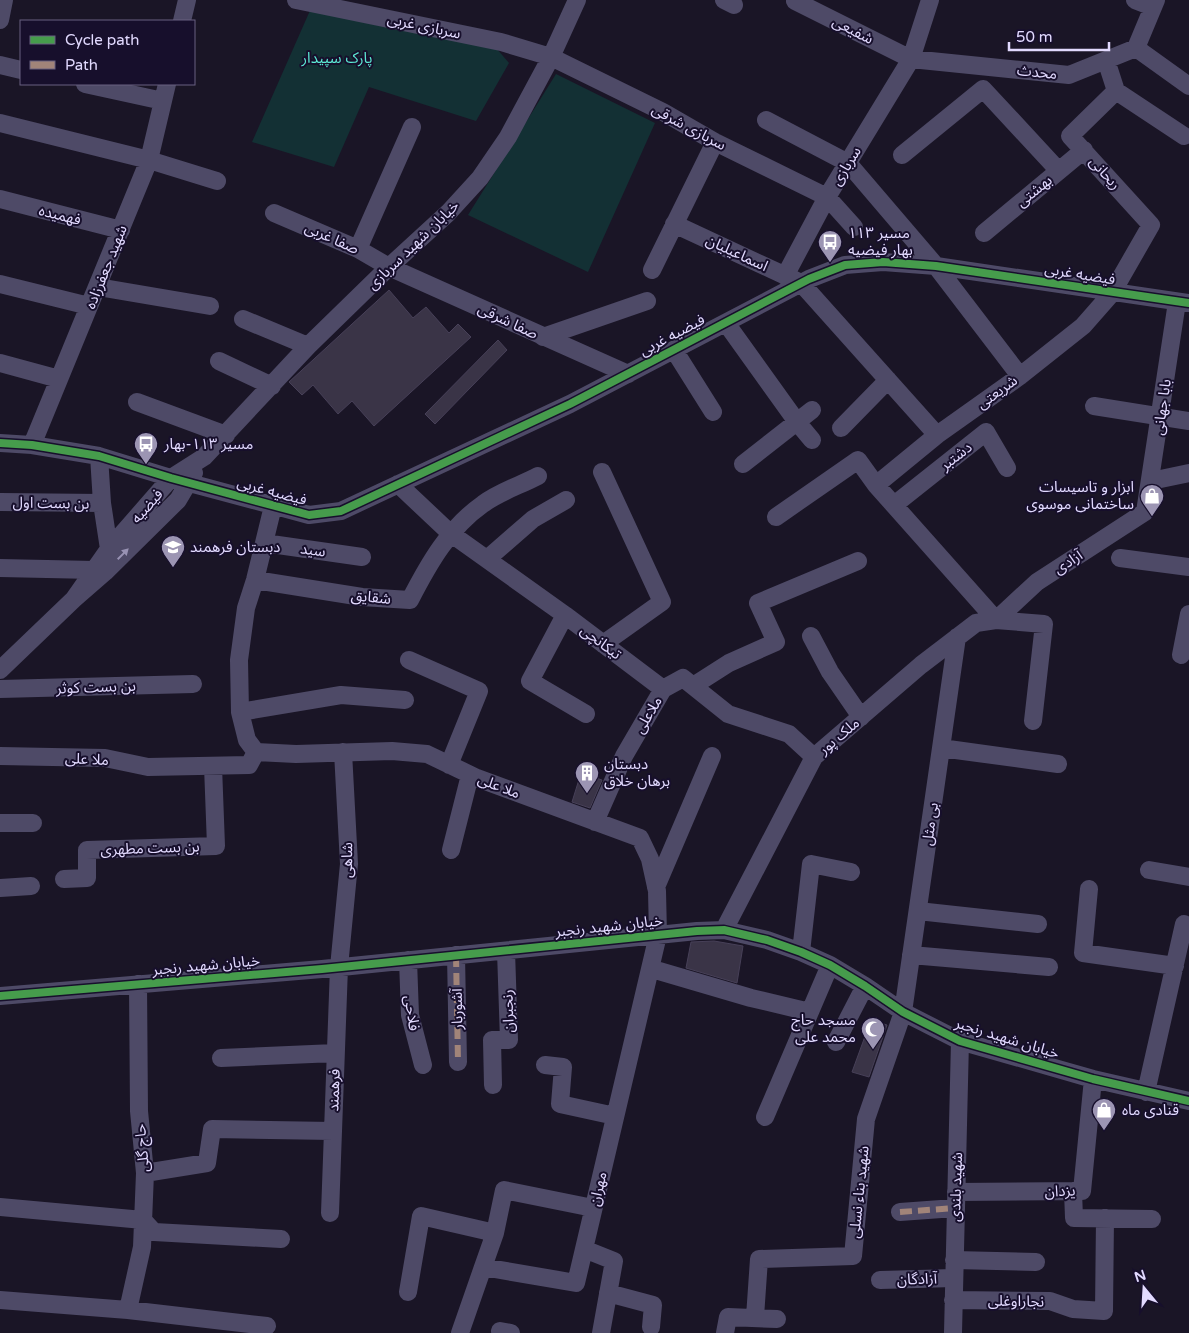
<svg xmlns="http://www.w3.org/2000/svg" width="1189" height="1333" font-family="'Varela Round','Noto Sans Arabic',sans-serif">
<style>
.green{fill:#133034}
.building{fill:#3a3447;stroke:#474058}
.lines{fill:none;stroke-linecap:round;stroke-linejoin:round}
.minor{stroke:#4e4a67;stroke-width:18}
.quiet{stroke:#a18479;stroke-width:6;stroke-dasharray:12 6;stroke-linecap:butt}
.cycleway-casing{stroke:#170f2c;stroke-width:11}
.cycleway{stroke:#469c4c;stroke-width:8}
.oneway{fill:#9892b3}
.labels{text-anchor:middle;stroke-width:4;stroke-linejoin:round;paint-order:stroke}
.street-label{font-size:15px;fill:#e2daff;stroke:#170f2c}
.park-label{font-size:15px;fill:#5ce9d4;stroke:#170f2c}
.poi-label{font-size:15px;fill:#e2daff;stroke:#170f2c;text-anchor:start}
</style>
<rect width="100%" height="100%" fill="#1a1526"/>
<path class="green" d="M312,6L497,49L509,63L476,121L369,87L334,167L252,142Z
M556,74L655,123L588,272L468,215Z"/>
<path class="building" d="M389,290L413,318L426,307L449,333L458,324L471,337L374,426L352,401L338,414L313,385L302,395L289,382Z
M498,340L507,350L435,424L425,414Z
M581,773L602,780L590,808L572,802Z
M714,941L743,946L737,983L686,968L691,942Z
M871,1020L887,1025L869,1077L852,1072Z"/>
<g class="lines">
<path class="minor" d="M296,0L501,42L551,57L663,112L715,142L827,197L854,227
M724,0L734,5
M1135,0L1153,7
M795,1L911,59L1069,75L1136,48L1156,0
M0,20L4,0
M182,21L187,0
M1136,48L1189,86
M0,65L21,70
M85,84L163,101
M1116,91L1184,136
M766,120L848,163L936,266L1020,376
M0,123L149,160L217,181
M902,155L983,89L1059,171
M0,199L121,230
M274,213L358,249L389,267L628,374
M674,224L801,283L937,435
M984,233L1084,150
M358,249L412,127
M652,270L715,142
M785,276L827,197L911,59L930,0
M0,284L89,306
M98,287L210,306
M243,319L308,346
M726,323L797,422L812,440
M543,337L647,301
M674,350L713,412
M219,361L272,386
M0,363L59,379
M137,402L226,435
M1094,406L1189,421
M841,428L888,380
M0,443L32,445L99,456L171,478L309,515L341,511L570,404L809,279L845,265L883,262L936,266L1189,303
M32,445L149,160L167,84
M99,456L102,503L109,549
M743,464L812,410
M602,472L662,602L603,644
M1151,481L1189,473
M398,484L450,533L565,615L663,689
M876,485L937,435L1020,376L1083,326L1112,293L1151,225L1070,136L1116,91L1106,60
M0,502L102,503
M894,505L986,432L1007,468
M273,506L255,580L246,608L239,660L240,712L247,740L256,752L296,754L392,751L427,754L477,778L640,838L650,859L657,891L658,935L576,1283L483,1267L460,1333
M776,517L858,460L876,485L996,620
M264,543L362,557
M1120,558L1189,567
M487,559L533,519L566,500
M0,568L94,570
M255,580L362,597L410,600C429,563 449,528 483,504C499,492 521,485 538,476
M74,599L109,549L171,478L204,457L308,346L389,267L448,213L480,178L508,137L551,57L577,0
M565,615L530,681L586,714
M996,620L1037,582L1145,512L1177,302
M811,636L830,672L861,717
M1181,655L1189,614
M409,660L479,691L449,765
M0,670L74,599L105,572L178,500L194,473
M693,686L729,663L776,642L758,603L858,561
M0,689L193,684
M240,712L341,695L405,700
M941,748L1058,764
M0,756L105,758L148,767L249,765L256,752
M595,822L624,756L663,689L683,678L728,714L789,734L814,757
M0,823H33
M451,850L470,775
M1149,870L1189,877
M64,879L87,878V850L216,846L213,766
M656,887L712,756
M0,888L31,886
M1089,889L1083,953L1175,966
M918,911L1038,924
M724,930L814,757L921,665L976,623L996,620L1044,624L1033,721
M801,952L811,864L851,872
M456,955L458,1062
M911,955L1049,967
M408,960L410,1015L423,1065
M659,971L751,998L810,1012
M0,996L322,969L697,931L724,930L767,940L801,952L830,965L865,986L903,1012L960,1041L1093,1079L1189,1101
M836,1042L865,986
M221,1058L335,1053
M545,1065L563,1067L560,1104L615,1116
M493,1085L492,1040H509L506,951
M1146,1092L1184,924
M765,1117L830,965
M145,1173L207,1163L212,1129L333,1131
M1073,1191L1074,1218L1152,1219
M956,1192L1082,1191L1093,1079
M0,1207L143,1220L154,1232L281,1239
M900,1212L955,1208
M330,1213L339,967L349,864L343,752
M584,1249L614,1261L601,1333
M954,1260L1036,1262
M483,1267L495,1233L504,1190L593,1208
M880,1280L954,1278
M408,1292L421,1216L495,1233
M608,1293L653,1305L651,1327
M0,1300L128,1310L267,1326
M953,1300L1050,1301L1073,1309L1104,1311L1105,1218
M128,1310L142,1247L145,1173L139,1111L138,984
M755,1317L759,1259L853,1256L866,1119L903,1012L957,637
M500,1331L511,1333
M725,1333L728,1317L777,1319
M953,1333L960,1041"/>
<path class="quiet" d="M456,955L458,1062
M900,1212L955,1208"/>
<g class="cycleway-casing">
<path id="cycleway" d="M0,443L32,445L99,456L171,478L309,515L341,511L570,404L809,279L845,265L883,262L936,266L1189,303
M0,996L322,969L697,931L724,930L767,940L801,952L830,965L865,986L903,1012L960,1041L1093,1079L1189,1101"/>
</g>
<use href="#cycleway" class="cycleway"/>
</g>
<defs><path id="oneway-solid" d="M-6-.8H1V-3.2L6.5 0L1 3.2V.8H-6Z" transform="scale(1.25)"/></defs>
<use class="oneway" href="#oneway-solid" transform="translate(123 554) rotate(-45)"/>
<defs>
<g id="bus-pin" transform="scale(1.25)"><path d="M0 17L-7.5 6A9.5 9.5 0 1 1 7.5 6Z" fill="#9c95b3" stroke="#170f2c"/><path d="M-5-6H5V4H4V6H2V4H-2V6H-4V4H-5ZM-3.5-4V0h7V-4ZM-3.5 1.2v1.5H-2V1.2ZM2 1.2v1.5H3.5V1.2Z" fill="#fff"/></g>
<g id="shop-pin" transform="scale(1.25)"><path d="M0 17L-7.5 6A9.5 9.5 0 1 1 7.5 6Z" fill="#9c95b3" stroke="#170f2c"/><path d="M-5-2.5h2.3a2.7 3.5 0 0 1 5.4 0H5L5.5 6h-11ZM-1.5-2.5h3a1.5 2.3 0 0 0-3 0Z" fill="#fff"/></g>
<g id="school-pin" transform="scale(1.25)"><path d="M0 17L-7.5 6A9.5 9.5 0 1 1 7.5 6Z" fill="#9c95b3" stroke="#170f2c"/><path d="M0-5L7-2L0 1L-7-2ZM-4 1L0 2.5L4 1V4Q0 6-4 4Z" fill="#fff"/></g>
<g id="building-pin" transform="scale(1.25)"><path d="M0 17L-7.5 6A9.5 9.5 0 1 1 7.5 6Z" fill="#9c95b3" stroke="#170f2c"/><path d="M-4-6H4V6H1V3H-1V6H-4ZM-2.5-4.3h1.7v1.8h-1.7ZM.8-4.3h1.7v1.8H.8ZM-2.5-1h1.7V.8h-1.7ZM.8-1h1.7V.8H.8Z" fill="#fff"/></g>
<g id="mosque-pin" transform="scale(1.25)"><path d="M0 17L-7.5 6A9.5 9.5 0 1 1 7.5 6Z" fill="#9c95b3" stroke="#170f2c"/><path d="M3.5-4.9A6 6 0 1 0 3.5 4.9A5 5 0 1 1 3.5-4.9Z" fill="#fff"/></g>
</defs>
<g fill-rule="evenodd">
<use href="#bus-pin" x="830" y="242"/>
<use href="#bus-pin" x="146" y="444"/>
<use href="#shop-pin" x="1152" y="496"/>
<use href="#school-pin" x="173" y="547"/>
<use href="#building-pin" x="587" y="773"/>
<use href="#mosque-pin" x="873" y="1029"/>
<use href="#shop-pin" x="1104" y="1110"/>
</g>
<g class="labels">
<g class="street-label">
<text transform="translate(424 26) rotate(12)" y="5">سربازی غربی</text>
<text transform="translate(853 30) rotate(27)" y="5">شفیعی</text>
<text transform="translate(1037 72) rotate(6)" y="5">محدث</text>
<text transform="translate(689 127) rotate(28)" y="5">سربازی شرقی</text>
<text transform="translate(846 166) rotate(-58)" y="5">سربازی</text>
<text transform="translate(1105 173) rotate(48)" y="5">ریحانی</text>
<text transform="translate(1034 191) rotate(-39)" y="5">بهشتی</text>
<text transform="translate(60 215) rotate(14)" y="5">فهمیده</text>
<text transform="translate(332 238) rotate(24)" y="5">صفا غربی</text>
<text transform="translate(413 245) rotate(-44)" y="5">خیابان شهید سربازی</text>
<text transform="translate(737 253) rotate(25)" y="5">اسماعیلیان</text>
<text transform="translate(106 267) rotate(-68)" y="5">شهید جعفرزاده</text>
<text transform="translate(1080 274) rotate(9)" y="5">فیضیه غربی</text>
<text transform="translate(508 321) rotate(25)" y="5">صفا شرقی</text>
<text transform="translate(672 335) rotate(-28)" y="5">فیضیه غربی</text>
<text transform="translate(997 392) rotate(-36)" y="5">شریعتی</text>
<text transform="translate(1162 407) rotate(-82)" y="5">بابا جهانی</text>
<text transform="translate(956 456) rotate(-38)" y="5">دشتبر</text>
<text transform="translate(272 491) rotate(15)" y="5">فیضیه غربی</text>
<text transform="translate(51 503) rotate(1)" y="5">بن بست اول</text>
<text transform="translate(147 506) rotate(-49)" y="5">فیضیه</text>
<text transform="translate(313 550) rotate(8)" y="5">سید</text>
<text transform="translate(1068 562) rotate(-33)" y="5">آزادی</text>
<text transform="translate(371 597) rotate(6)" y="5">شقایق</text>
<text transform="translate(601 642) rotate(37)" y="5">تیکانچی</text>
<text transform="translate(96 687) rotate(-2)" y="5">بن بست کوثر</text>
<text transform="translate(648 715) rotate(-60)" y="5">ملاعلی</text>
<text transform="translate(839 736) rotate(-40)" y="5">ملک پور</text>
<text transform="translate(87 759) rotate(3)" y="5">ملا علی</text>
<text transform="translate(499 786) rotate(21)" y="5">ملا علی</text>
<text transform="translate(930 824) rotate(-82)" y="5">بی مثل</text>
<text transform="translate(150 848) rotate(-2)" y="5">بن بست مطهری</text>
<text transform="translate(347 860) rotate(-89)" y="5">شاهی</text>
<text transform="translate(609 926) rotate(-6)" y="5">خیابان شهید رنجبر</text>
<text transform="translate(206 965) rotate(-5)" y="5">خیابان شهید رنجبر</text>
<text transform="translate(457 1009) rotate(-91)" y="5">آشوربار</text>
<text transform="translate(508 1011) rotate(-92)" y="5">رنجبران</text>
<text transform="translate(412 1013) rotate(82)" y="5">فلاحی</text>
<text transform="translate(1007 1038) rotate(17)" y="5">خیابان شهید رنجبر</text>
<text transform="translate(334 1090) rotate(-88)" y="5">فرهمند</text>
<text transform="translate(142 1148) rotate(-95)" y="5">حاج گلی</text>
<text transform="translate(956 1187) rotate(-88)" y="5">شهید بلندی</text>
<text transform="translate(598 1189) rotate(-77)" y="5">مهران</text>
<text transform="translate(1060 1191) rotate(-2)" y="5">یزدان</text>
<text transform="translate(859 1192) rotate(-84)" y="5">شهید بناء نسلی</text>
<text transform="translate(917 1279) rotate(-2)" y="5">آزادگان</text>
<text transform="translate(1016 1301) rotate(1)" y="5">نجاراوغلی</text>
</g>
<g class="park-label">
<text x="337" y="63">پارک سپیدار</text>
</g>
<g class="poi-label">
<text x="848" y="238">مسیر ۱۱۳<tspan x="848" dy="17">بهار فیضیه</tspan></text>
<text x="164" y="449">مسیر ۱۱۳-بهار</text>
<text x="1134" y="492" text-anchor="end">ابزار و تاسیسات<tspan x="1134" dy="17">ساختمانی موسوی</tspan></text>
<text x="190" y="552">دبستان فرهمند</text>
<text x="604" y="769">دبستان<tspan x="604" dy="17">برهان خلاق</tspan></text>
<text x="856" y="1025" text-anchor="end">مسجد حاج<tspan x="856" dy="17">محمد علی</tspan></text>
<text x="1122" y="1115">قنادی ماه</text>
</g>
</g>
<rect x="20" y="20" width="175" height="65" fill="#170f2c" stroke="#686080"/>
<rect x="30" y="36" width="25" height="8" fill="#469c4c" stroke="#686080"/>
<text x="65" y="45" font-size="15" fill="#e2daff">Cycle path</text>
<rect x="30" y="61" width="25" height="8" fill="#a18479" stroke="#686080"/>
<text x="65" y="70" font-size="15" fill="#e2daff">Path</text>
<g transform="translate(1144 1288) rotate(342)" stroke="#170f2c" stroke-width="4" paint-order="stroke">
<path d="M0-4L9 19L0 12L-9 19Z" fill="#e2daff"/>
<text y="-8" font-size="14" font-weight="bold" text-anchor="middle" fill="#e2daff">N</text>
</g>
<path d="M1009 42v8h100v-8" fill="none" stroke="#e2daff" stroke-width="2.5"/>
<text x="1016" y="42" font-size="15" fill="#e2daff" stroke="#170f2c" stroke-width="4" paint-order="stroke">50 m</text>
</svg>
